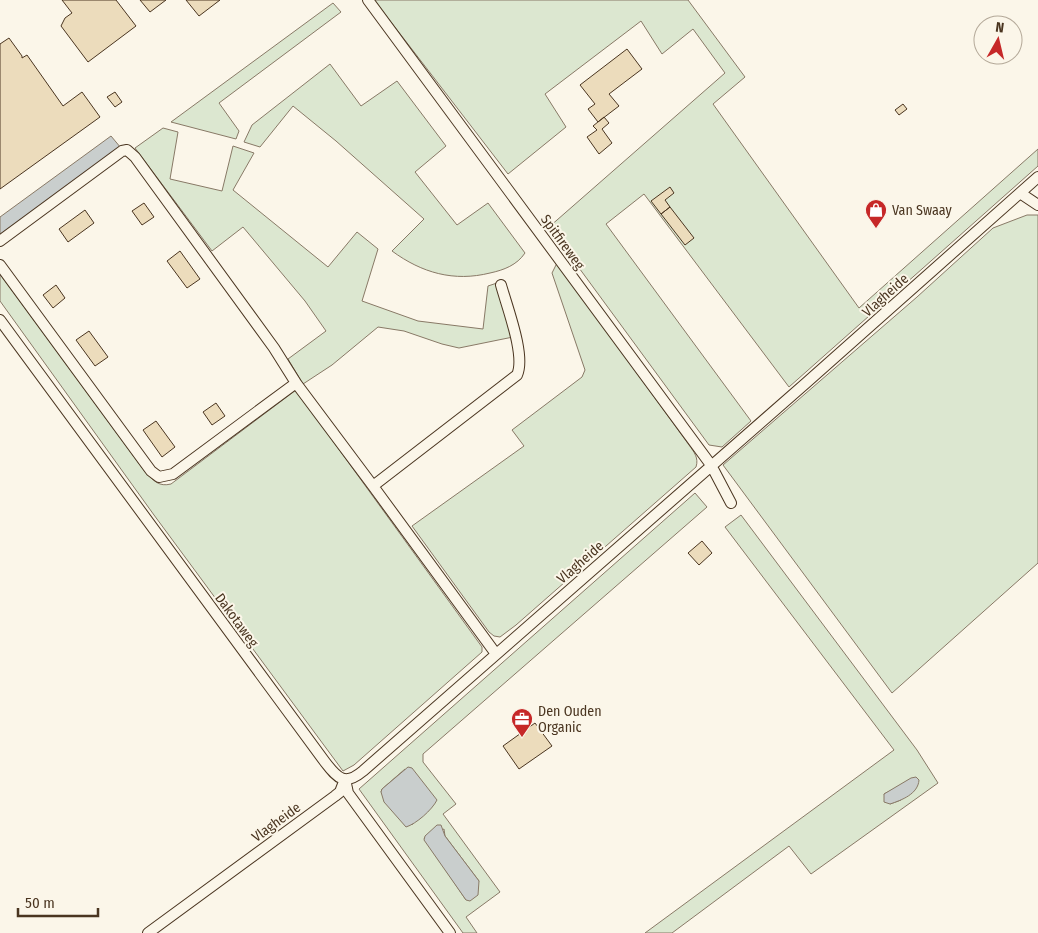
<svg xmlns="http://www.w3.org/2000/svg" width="1038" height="933" font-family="'Fira Sans Condensed',sans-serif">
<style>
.green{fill:#dce7d0;stroke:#887966;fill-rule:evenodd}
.water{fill:#c9cecd;stroke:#887966}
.building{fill:#ecdcbc;stroke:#4a3520}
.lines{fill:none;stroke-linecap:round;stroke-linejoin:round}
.street-casing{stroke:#4a3520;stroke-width:12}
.street{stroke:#fbf6e9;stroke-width:10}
.labels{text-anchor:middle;stroke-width:4;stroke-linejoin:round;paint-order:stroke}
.poi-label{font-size:14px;fill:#4a3520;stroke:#fbf6e9;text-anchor:start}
.street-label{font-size:14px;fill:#4a3520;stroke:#fbf6e9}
</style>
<rect width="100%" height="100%" fill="#fbf6e9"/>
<path class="green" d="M374,0H688L745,77L713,104L859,308L1038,149V166L789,387L644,194L606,224L751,421L722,447L709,445L549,227L725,73L693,29L662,54L641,21L545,94L566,127L508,174Z
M333,3L341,12L219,103L239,131L236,139L171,122Z
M330,64L361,106L397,81L446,146L415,172L457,225L488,203L525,253C517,265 504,270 490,273C454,282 422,273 392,251L424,219L336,141L293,106L260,147L244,142L252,125Z
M163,128L178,132L170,179L222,191L233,146L254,153L233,190L328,267L357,232L378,249L362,301L418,321L483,329L488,286L497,283L513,337L459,348L442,344L404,331L378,327L332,365L303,384L288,359L326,331L305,301L243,227L212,251L135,148Z
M1027,215H1038V563L892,693L723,465L917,297L993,228Z
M557,263L689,445C694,452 699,458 696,467L516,625L500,637L494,636L489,632L412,526L524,446L512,430L582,377L585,370L552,273Z
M0,274L146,473C154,481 159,487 171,484L296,390L482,647V652L354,765L343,771L154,515L0,301Z
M695,493L707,507L423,754V762L456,804L443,814L500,892L466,917L477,933H463L359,789ZM405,769L413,823L412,825L381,792L382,789ZM444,829L445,836L479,881L466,900L424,838Z
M741,515L917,750L938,783L811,874L789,846L672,933H645L894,750L725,527ZM900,786L901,800L890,804L884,794Z"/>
<path class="water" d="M111,136L121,148L0,235V217Z
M408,767L412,768L437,800C432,810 416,824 406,827L384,802L381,792L382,789Z
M916,777L919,780C918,794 902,800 890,804L884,802V794L911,778Z
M437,825H441L445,836L479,881L478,895L470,901L466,900L424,840L425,836Z"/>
<path class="building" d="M62,0H116L136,26L88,62L61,26L65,18L72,13Z
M140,0H166L150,12Z
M186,0H220L199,16Z
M9,38L22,56V58L27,55L63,106L82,92L100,117L0,189V44Z
M627,49L642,69L609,94L619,106L598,122L588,109L595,104L580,85Z
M115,92L122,102L115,107L107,97Z
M903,104L907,109L899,115L895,110Z
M604,117L609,123L602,129L612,143L599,154L587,137L597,130L593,126Z
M670,187L674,193L665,200L670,207L661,214L651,201Z
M144,203L154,217L142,225L132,211Z
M670,207L694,238L685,245L661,214Z
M85,210L94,223L68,242L59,229Z
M180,251L200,279L187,288L167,261Z
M56,285L65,298L53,308L43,295Z
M89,331L108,357L95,366L76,340Z
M216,403L225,416L212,425L203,412Z
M156,421L175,447L162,457L143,430Z
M702,541L712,553L699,565L688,553Z
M535,723L552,746L519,769L503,746Z"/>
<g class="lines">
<g class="street-casing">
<path id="street" d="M368,0L711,465L731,503
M1020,193L1038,205
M0,241L122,151L127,150L135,157L274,348L296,383L173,474L159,477L151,471L0,265
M0,320L325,762C338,779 345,786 363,771L806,383L1038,177
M296,383L373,486L496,654
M373,486L517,375C526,356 507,307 501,285
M345,779L348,793L450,933
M148,933L335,796L340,792L345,779"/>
</g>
<use href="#street" class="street"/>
</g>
<defs>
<g id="shop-pin" transform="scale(1.125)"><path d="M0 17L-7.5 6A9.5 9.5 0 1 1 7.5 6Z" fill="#c62828" stroke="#fbf6e9"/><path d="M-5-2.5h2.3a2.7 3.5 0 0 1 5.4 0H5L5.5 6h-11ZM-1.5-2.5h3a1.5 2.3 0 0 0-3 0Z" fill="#fff"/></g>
<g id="office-pin" transform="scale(1.125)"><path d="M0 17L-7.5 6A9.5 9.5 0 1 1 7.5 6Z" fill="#c62828" stroke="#fbf6e9"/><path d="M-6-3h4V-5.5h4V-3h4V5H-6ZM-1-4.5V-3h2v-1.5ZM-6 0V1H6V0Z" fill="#fff"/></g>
</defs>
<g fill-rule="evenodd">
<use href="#shop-pin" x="876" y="210"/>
<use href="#office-pin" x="522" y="719"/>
</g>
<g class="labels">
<g class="poi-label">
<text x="892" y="215">Van Swaay</text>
<text x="538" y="716">Den Ouden<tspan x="538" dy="16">Organic</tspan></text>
</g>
<g class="street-label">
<text transform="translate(563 242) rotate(54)" y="5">Spitfireweg</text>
<text transform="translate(885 295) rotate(-42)" y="5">Vlagheide</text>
<text transform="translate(580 562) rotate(-41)" y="5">Vlagheide</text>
<text transform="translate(237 620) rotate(54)" y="5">Dakotaweg</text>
<text transform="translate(276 822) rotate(-36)" y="5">Vlagheide</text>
</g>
</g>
<g transform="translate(998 40) rotate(8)"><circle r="24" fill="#fbf6e9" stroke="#b4a999"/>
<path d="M0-4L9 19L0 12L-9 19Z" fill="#c62828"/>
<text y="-8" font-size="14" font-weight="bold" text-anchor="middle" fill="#4a3520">N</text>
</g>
<path d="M18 908v8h80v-8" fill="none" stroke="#4a3520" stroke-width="2.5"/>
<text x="25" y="908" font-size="15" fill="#4a3520" stroke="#fbf6e9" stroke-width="4" paint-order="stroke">50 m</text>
</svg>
